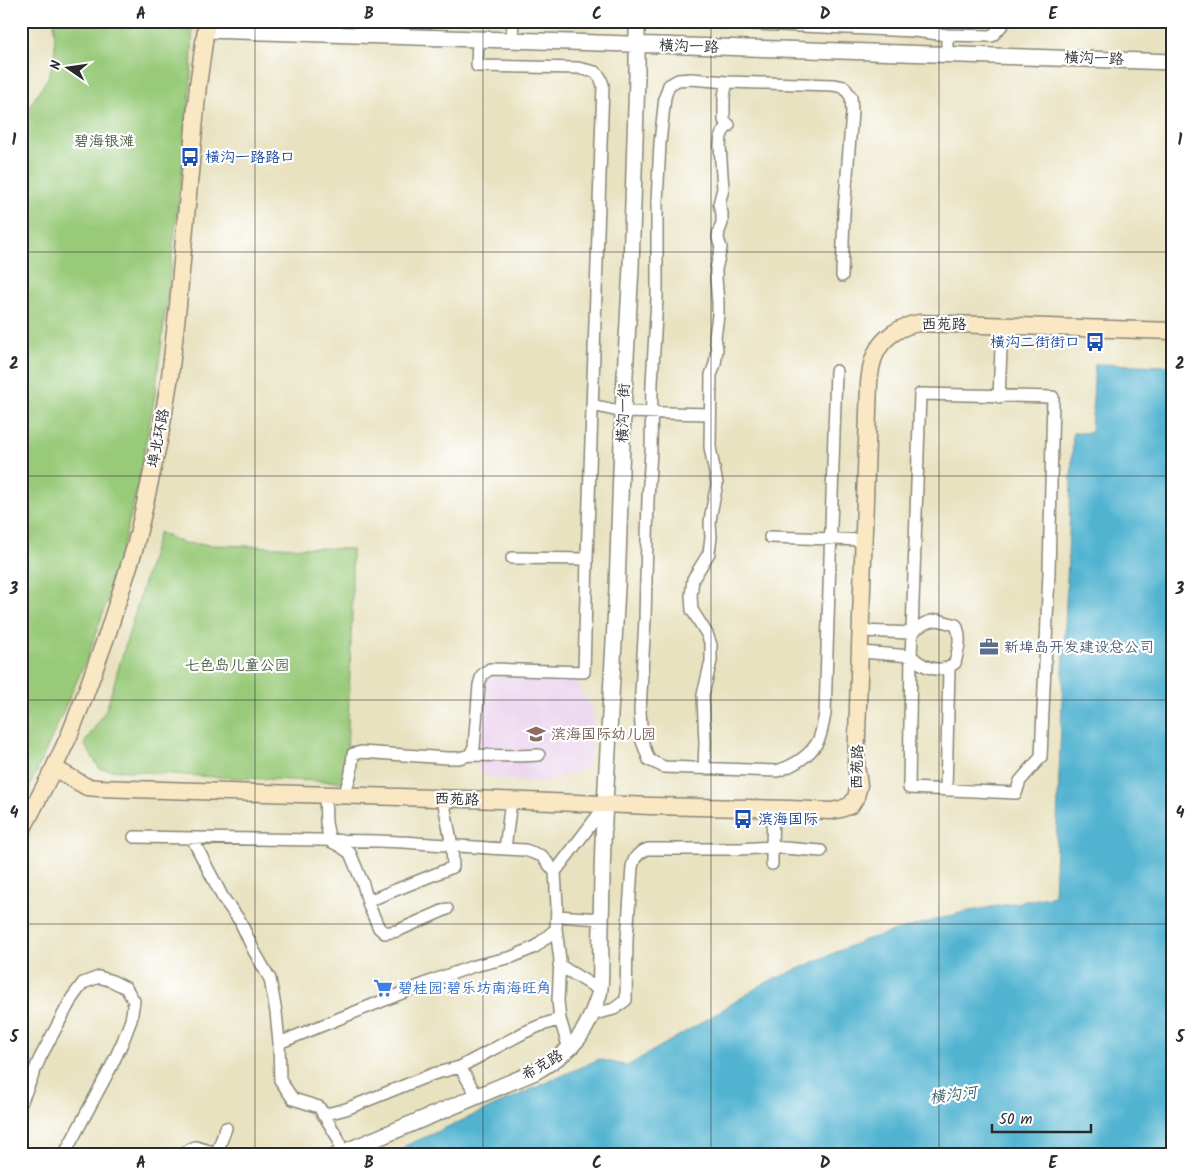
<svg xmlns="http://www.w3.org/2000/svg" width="1194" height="1176" font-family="Kalam,'LXGW WenKai TC',sans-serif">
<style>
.built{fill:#ead1ec}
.green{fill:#99ca79;stroke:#627a52}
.water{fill:#51b3d0;stroke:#3e6f7e}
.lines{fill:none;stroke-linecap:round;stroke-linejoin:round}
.minor-casing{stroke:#8a8676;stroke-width:14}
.tertiary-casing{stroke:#8a8676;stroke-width:18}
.secondary-casing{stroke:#8a8676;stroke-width:19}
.minor{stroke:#fff;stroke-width:11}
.tertiary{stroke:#fff;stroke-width:15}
.secondary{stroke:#fae7c3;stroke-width:16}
.grid{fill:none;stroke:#2b2b2b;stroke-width:1;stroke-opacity:0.55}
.labels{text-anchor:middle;stroke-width:4.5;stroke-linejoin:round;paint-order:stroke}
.street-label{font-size:15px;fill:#2b2b2b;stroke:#fff}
.park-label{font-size:15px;fill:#4c5b42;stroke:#fff}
.transit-label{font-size:15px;fill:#164399;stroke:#fff;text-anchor:start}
.service-label{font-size:15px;fill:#4e5e75;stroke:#fff;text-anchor:start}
.education-label{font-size:15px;fill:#785e54;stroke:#fff;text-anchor:start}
.shop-label{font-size:15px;fill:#366cbe;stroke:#fff;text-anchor:start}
.water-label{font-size:16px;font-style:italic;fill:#3a616d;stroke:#fff}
.neatline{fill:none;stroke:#2b2b2b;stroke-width:2}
.grid-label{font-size:16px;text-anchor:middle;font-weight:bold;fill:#2b2b2b}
</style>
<rect width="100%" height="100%" fill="#fff"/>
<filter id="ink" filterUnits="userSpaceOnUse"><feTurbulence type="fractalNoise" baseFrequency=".02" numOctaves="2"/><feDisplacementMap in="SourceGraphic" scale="10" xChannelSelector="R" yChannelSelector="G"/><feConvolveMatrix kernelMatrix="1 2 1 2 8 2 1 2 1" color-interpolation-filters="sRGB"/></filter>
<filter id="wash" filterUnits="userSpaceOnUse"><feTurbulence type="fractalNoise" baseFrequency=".0096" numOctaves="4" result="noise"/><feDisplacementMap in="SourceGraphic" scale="20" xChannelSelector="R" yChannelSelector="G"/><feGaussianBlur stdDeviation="1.12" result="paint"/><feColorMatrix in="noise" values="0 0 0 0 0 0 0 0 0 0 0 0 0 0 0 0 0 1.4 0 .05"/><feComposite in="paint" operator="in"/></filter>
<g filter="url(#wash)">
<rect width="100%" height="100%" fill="#e8e2c0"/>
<path class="built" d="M529,675L542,677L567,678L577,681L581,691L589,702L593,712V727L589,760L583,768L573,773L546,781L523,782L488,777L480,771L478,759L484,679L490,676Z"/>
<path class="green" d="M54,21H193L191,79L182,171L166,308L154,401L135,498L113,584L88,656L21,806V165L23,152L22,134L24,115L48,78L53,63L55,48Z
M159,532L183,543L211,545L352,549V614L346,782L215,777L100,769L84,744L106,710Z"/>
<path class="water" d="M1095,364L1173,366V1155H398L405,1146L599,1059L627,1066L711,1017L761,985L864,940L964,912L1054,896L1073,433H1091Z"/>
</g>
<g filter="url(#ink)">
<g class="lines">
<g class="minor-casing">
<path id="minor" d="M711,21L712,22L914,31L947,35
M478,38L477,66L578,68L595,72L600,77L603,85L587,559
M512,39L513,21
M947,54V35L992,36L1006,21
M836,371L825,714C823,723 822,733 818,741C810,756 793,766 777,771L664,767L649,760L642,741L640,711L645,619L648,499L651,451L652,383L657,299V202L660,143L665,97L669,85L678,80L691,79L727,82L833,85L844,87L851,97L852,112L844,212L842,276
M999,397L1002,325
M592,405L623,412L710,414
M770,537L864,540
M938,620L956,625C962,638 958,650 955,663C940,675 924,668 911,656L912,633C919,625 927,621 938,620Z
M861,652L911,656L909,788L1016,793L1020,781L1041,757L1049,573L1053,397L920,394L912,633L862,631
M470,755C493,755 516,757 539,755
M704,768L705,743L703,695L711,661V645L707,634L692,610L691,596L693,579L709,553L711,537L710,523L711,514L717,484L710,447L711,375L715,364L717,349L715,337L718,315V303L716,278V269L721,248L718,238L719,231L722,223V213L719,204L723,189L720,146L721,136L724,130L729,125L724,120V96L727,82
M946,790L949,668
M325,795L326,823L330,841L340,846L350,853L363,884L369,906L379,928L385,933L397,931L447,909
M344,796L351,773L353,754L361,752L447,758H459L470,755L474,747L479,685L482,675L490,669L584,672L587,559L512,558
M134,837C215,839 296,839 377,841C420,842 462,847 505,849L511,801
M192,838L223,898L240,921L254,951L270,979L276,1012L279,1043L280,1080L293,1099L319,1107L338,1138L342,1153
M505,849L525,850L542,856L555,872L557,906L556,929L560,960L558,1001L560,1019L569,1049
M772,864V847L821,851
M555,872L605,806
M368,901L453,867L452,846L443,799
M557,916L601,919
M559,965L600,990
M591,1015L614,1009L626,1000L627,938L632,867C634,857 638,853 648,849H740L772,847L773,809
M279,1043L338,1019L434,980L474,966L512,957L535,947L556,929
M460,1067L477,1096
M21,1103L40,1058L72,998L83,983L99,977L112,981L126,988L134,1001L131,1020L123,1041L111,1067L64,1155
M323,1115L346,1109L433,1074L460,1067L525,1032L539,1026L560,1019
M216,1155L226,1128"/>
</g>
<g class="tertiary-casing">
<path id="tertiary" d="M206,30L1173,62
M185,1155L195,1149L216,1155
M337,1155L535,1072C566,1054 583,1041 595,1006C597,1000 600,994 600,988C602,968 600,947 601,927C602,886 602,845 605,804L617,588L623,412L631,267L637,76V21"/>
</g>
<g class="secondary-casing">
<path id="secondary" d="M54,768L87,787L98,788L500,800L651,806L790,809L831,811L841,809L851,805L856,797L859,785L856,765L869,383C870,373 871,364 875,355C882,337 901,326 919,323L1173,331
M21,832L54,768L69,736L84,698L108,632L135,547L142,517L160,436L170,376L178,305L198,85L207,21"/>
</g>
<use href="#minor" class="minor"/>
<use href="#tertiary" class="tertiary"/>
<use href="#secondary" class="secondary"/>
</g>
</g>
<path class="grid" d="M255,21V1155M483,21V1155M711,21V1155M939,21V1155M21,252H1173M21,476H1173M21,700H1173M21,924H1173"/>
<defs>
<g id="bus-bare" transform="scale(1.5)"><path d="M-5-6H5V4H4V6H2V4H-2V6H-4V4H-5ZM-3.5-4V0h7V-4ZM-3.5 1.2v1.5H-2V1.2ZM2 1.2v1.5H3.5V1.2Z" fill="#1a4fb4" stroke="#fff" stroke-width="2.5" paint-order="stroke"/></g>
<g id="office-bare" transform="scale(1.5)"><path d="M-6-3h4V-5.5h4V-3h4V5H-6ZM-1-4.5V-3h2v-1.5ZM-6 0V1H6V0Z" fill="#5c6f8a" stroke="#fff" stroke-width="2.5" paint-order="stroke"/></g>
<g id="school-bare" transform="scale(1.5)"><path d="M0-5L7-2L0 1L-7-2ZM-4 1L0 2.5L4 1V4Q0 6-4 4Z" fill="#8d6e63" stroke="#fff" stroke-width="2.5" paint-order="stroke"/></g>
<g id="supermarket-bare" transform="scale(1.5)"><path d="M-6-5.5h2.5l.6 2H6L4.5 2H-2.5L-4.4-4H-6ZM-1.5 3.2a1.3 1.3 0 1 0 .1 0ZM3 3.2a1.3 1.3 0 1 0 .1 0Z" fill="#3f7fe0" stroke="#fff" stroke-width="2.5" paint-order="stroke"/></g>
</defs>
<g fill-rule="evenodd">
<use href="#bus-bare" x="190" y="157"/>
<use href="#bus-bare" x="1095" y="342"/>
<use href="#office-bare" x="989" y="647"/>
<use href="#school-bare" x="536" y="734"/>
<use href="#bus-bare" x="743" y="819"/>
<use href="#supermarket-bare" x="383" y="988"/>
</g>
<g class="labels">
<g class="street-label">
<text transform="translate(689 46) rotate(2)" y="5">横沟一路</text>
<text transform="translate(1094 58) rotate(2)" y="5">横沟一路</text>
<text x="944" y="329">西苑路</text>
<text transform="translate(623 413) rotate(-88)" y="5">横沟一街</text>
<text transform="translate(158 438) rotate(-79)" y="5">埠北环路</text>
<text transform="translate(857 767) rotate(-89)" y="5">西苑路</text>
<text transform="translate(457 799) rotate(2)" y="5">西苑路</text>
<text transform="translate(542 1065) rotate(-30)" y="5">希克路</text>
</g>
<g class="park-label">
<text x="104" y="146">碧海银滩</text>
<text x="237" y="670">七色岛儿童公园</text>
</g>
<g class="transit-label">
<text x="205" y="162">横沟一路路口</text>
<text x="1080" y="347" text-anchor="end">横沟二街街口</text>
<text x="758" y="824">滨海国际</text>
</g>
<g class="service-label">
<text x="1004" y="652">新埠岛开发建设总公司</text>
</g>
<g class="education-label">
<text x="551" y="739">滨海国际幼儿园</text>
</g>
<g class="shop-label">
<text x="398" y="993">碧桂园·碧乐坊南海旺角</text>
</g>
<g class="water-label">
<text transform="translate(953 1094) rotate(-7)" y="6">横沟河</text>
</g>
</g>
<rect width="1194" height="1176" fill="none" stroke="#fff" stroke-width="55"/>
<g transform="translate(68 68) rotate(283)" stroke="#ffffff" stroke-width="4" paint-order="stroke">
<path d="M0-4L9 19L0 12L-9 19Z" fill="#2b2b2b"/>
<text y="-8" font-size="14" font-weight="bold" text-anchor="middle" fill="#2b2b2b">N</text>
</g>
<path d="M992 1124v8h99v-8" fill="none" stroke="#2b2b2b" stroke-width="2.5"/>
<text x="999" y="1124" font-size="15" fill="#2b2b2b" stroke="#ffffff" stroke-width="4" paint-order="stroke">50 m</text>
<rect x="28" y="28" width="1138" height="1120" class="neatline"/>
<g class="grid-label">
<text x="141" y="19">A</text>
<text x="369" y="19">B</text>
<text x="597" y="19">C</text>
<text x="825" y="19">D</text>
<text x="1053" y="19">E</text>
<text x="14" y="145">1</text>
<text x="1180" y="145">1</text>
<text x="14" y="369">2</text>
<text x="1180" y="369">2</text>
<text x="14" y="594">3</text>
<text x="1180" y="594">3</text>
<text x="14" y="818">4</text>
<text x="1180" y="818">4</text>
<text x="14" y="1042">5</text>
<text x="1180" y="1042">5</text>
<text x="141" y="1168">A</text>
<text x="369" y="1168">B</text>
<text x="597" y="1168">C</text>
<text x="825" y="1168">D</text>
<text x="1053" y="1168">E</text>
</g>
</svg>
